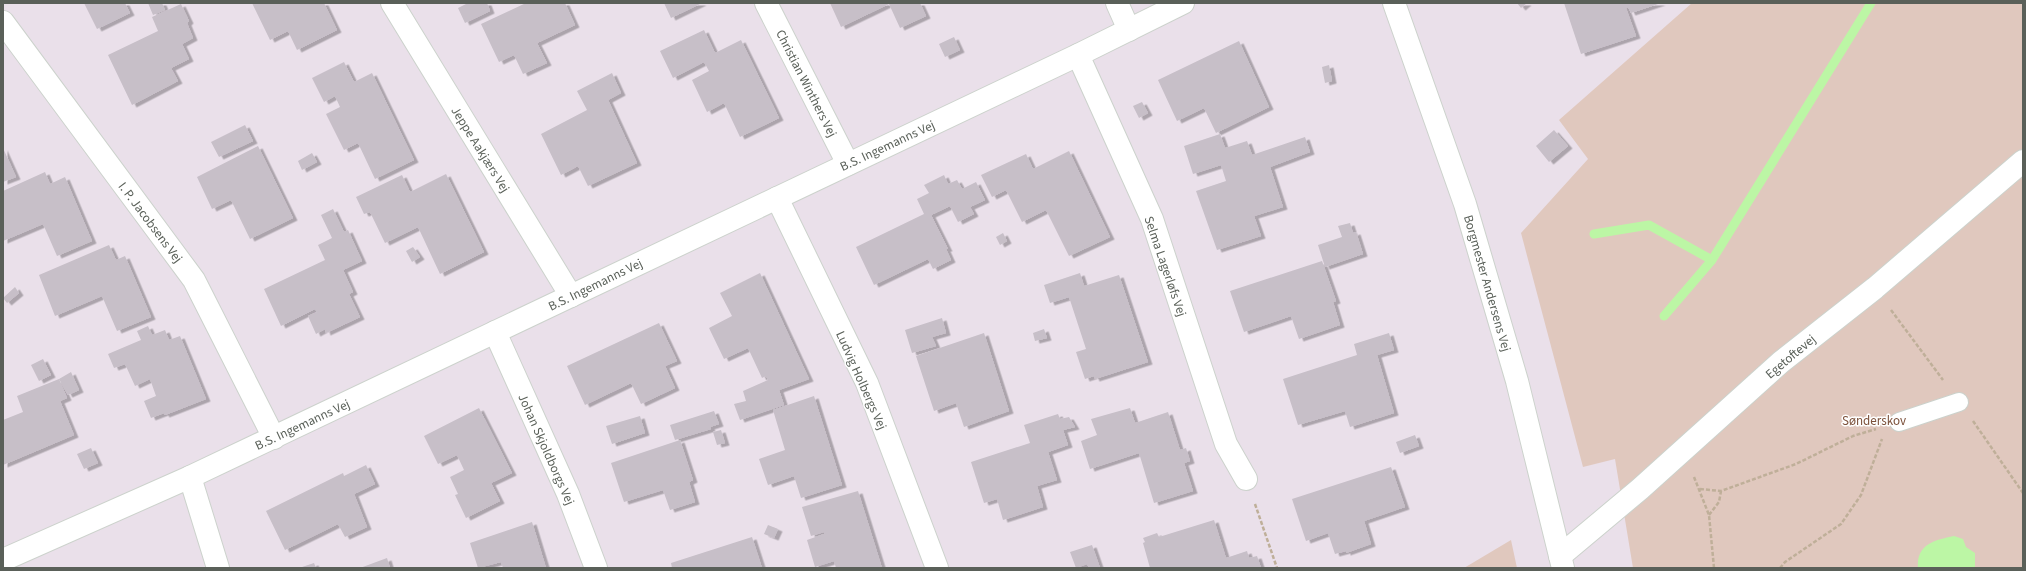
<svg xmlns="http://www.w3.org/2000/svg" width="2026" height="571" font-family="'Source Sans 3',sans-serif">
<style>
.green{fill:#e0c8be}
.water{fill:#bcf6a5}
.lines{fill:none;stroke-linecap:round;stroke-linejoin:round}
.stream{stroke:#bcf6a5;stroke-width:9}
.building{fill:#c7bfc8;filter:url(#shadow)}
.service-casing{stroke:#ccd2cc;stroke-width:20}
.minor-casing{stroke:#ccd2cc;stroke-width:24}
.tertiary-casing{stroke:#ccd2cc;stroke-width:24}
.path{stroke:#bfaf99;stroke-width:2.5;stroke-dasharray:4 2;stroke-linecap:butt}
.service{stroke:#fff;stroke-width:18}
.minor{stroke:#fff;stroke-width:22}
.tertiary{stroke:#fff;stroke-width:22}
.labels{text-anchor:middle;stroke-width:3;stroke-linejoin:round;paint-order:stroke}
.street-label{font-size:13px;fill:#5a6059;stroke:#fff}
.park-label{font-size:13px;fill:#7c513b;stroke:#fff}
</style>
<defs>
<filter id="shadow"><feDropShadow dx="4.5" dy="2.5" stdDeviation="0" flood-color="#0004"/></filter>
</defs>
<rect width="100%" height="100%" fill="#eae0ea"/>
<path class="green" d="M1692,3H2023V568H1633L1615,459L1583,467L1521,233L1588,159L1559,120Z
M1511,540L1517,568H1464Z"/>
<path class="water" d="M1954,536L1963,539L1966,547L1975,553V568H1918C1916,544 1935,540 1954,536Z"/>
<g class="lines">
<path class="stream" d="M1594,234L1649,225L1712,260
M1664,316L1712,260L1871,3"/>
</g>
<path class="building" d="M84,3H125L130,13L97,29Z
M148,3H162L165,10L153,15Z
M252,3H324L337,30L297,50L288,31L270,40Z
M468,3H487L490,11L465,23L458,8Z
M526,3H565L575,25L537,43L547,63L523,74L514,55L499,62L481,24Z
M664,3H702L671,18Z
M830,3H920L926,16L900,28L889,4L841,27Z
M1517,3H1527L1521,8Z
M1564,3H1661L1631,13L1628,7L1626,8L1636,36L1581,54Z
M181,4L189,21L187,23L193,38L182,44L189,59L171,68L178,81L132,105L108,55L158,31L152,17Z
M704,30L715,53L741,40L779,118L740,137L724,103L707,112L692,80L709,71L704,62L673,78L660,51Z
M954,37L960,50L945,57L939,44Z
M1239,41L1269,107L1216,133L1204,108L1177,121L1158,80Z
M344,62L354,82L372,73L414,160L375,179L358,143L344,150L326,114L340,107L335,96L324,102L312,78Z
M1329,65L1332,81L1325,83L1322,67Z
M612,73L621,93L608,100L637,163L588,186L578,166L561,175L541,134L587,110L577,91Z
M1142,102L1148,113L1139,118L1133,106Z
M245,125L253,141L219,157L211,142Z
M1554,130L1568,146L1549,162L1536,146Z
M1220,134L1225,148L1247,141L1252,155L1305,137L1310,152L1270,167L1283,207L1254,216L1261,236L1217,250L1196,191L1226,181L1221,165L1193,174L1184,146Z
M258,146L293,218L250,239L231,200L212,209L197,177Z
M3,148L16,177L3,182Z
M1069,151L1110,237L1069,256L1046,210L1022,222L1006,190L992,197L981,175L1026,154L1033,169Z
M312,153L317,162L302,170L298,161Z
M45,172L50,184L65,177L92,241L57,256L43,224L3,241V191Z
M446,174L484,252L440,274L418,227L385,243L370,212L364,214L356,197L402,175L410,192Z
M944,175L948,184L957,180L962,189L976,182L985,200L970,207L974,214L958,222L950,206L931,215L948,249H946L951,260L933,269L928,259L874,285L856,247L924,214L917,199L929,193L924,185Z
M333,209L344,232L348,230L362,261L343,270L353,292L349,294L360,317L326,333L325,329L316,334L308,316L317,312L315,309L281,326L264,289L325,260L318,245L332,238L321,215Z
M1350,223L1353,233L1356,232L1363,254L1325,267L1318,245L1342,237L1338,226Z
M1003,233L1007,241L1000,245L996,237Z
M109,245L116,260L125,256L151,317L117,331L102,296L55,316L39,275Z
M413,247L420,257L412,262L406,251Z
M1322,261L1336,301L1333,302L1340,325L1299,339L1291,316L1244,332L1230,291Z
M760,273L809,379L779,390L784,405L740,420L734,404L746,401L743,391L768,380L766,376L762,378L748,348L724,359L709,328L732,316L720,293Z
M1080,273L1084,286L1119,275L1148,362L1095,379L1094,376L1085,379L1076,352L1086,349L1069,297L1050,303L1044,285Z
M15,287L19,293L7,303L3,298Z
M942,318L946,333L932,337L936,346L912,353L905,330Z
M659,323L677,361L665,366L675,388L641,404L631,383L585,405L567,366Z
M148,326L152,335L165,330L169,340L180,336L206,399L165,415L164,413L151,418L144,401L156,396L150,379L135,386L125,364L114,368L108,354L141,340L137,331Z
M1044,329L1047,338L1035,341L1033,333Z
M984,333L1009,411L964,427L956,403L934,411L916,356Z
M1389,333L1394,350L1377,355L1394,413L1350,427L1345,411L1298,425L1283,379L1357,355L1354,344Z
M43,359L51,375L39,381L31,365Z
M71,372L79,390L68,395L59,379Z
M59,379L67,398L60,401L74,435L3,465V420L23,412L17,396Z
M814,396L842,485L801,498L794,476L768,485L759,459L785,450L773,410Z
M479,408L512,473L491,483L500,501L466,518L455,495L458,494L450,477L464,470L457,455L438,464L424,436Z
M1130,408L1135,423L1168,412L1180,450L1186,448L1190,461L1184,463L1193,491L1154,503L1139,453L1090,469L1081,441L1097,435L1091,419Z
M714,411L719,424L710,427L711,429L675,440L670,425Z
M1058,414L1060,419L1069,417L1075,427L1063,430L1068,445L1048,452L1057,480L1037,486L1043,507L1003,520L997,499L984,503L971,462L1030,443L1024,425Z
M640,416L645,433L612,444L606,426Z
M721,430L725,443L717,445L713,432Z
M1415,435L1419,446L1400,453L1396,442Z
M680,440L693,480L689,482L695,502L670,510L663,490L624,502L611,463Z
M91,448L98,463L84,469L77,454Z
M366,465L375,484L354,494L367,527L345,537L338,524L285,550L266,511L343,473L344,476Z
M1391,467L1405,507L1364,521L1371,544L1346,553V551L1335,554L1328,533L1306,541L1292,499Z
M858,491L882,568H836L834,561L815,567L807,540L824,534V532L811,536L802,507Z
M1214,520L1226,558L1247,551L1249,558L1257,556L1261,568H1150L1143,543L1145,542L1143,538L1157,533L1159,537Z
M532,522L546,568H503L501,562L478,568L470,543Z
M768,525L778,529L774,538L764,534Z
M752,537L762,568H672L671,563Z
M1092,545L1100,568H1089L1087,564L1076,568L1070,552Z
M387,558L390,568H360Z
M314,563L316,568H299Z"/>
<g class="lines">
<g class="service-casing">
<path id="service" d="M1899,422L1959,402"/>
</g>
<g class="minor-casing">
<path id="minor" d="M392,3L571,296
M766,3L848,164
M1117,3L1129,30
M3,22L194,280L274,438
M1078,55L1152,219L1226,444L1246,479
M777,198L867,383L937,568
M495,332L568,494L596,568
M190,477L218,568
M1560,556L1640,489L1781,362L1875,288L2023,161"/>
</g>
<g class="tertiary-casing">
<path id="tertiary" d="M1394,3L1465,204L1517,381L1563,568
M3,560L190,477L1078,55L1183,3"/>
</g>
<path class="path" d="M1891,310L1943,380
M1973,421L2023,493
M1694,477L1709,515L1714,568
M1700,489L1721,491L1796,464L1853,436L1876,429
M1255,504L1277,568
M1709,515L1719,502L1721,491
M1780,568L1785,562L1841,524L1861,495L1882,439"/>
<use href="#service" class="service"/>
<use href="#minor" class="minor"/>
<use href="#tertiary" class="tertiary"/>
</g>
<g class="labels">
<g class="street-label">
<text transform="translate(807 83) rotate(63)" y="5">Christian Winthers Vej</text>
<text transform="translate(887 145) rotate(-25)" y="5">B.S. Ingemanns Vej</text>
<text transform="translate(481 149) rotate(58)" y="5">Jeppe Aakjærs Vej</text>
<text transform="translate(151 222) rotate(53)" y="5">I. P. Jacobsens Vej</text>
<text transform="translate(1166 266) rotate(71)" y="5">Selma Lagerløfs Vej</text>
<text transform="translate(1488 283) rotate(74)" y="5">Borgmester Andersens Vej</text>
<text transform="translate(595 284) rotate(-26)" y="5">B.S. Ingemanns Vej</text>
<text transform="translate(1790 356) rotate(-40)" y="5">Egetoftevej</text>
<text transform="translate(862 380) rotate(66)" y="5">Ludvig Holbergs Vej</text>
<text transform="translate(302 424) rotate(-25)" y="5">B.S. Ingemanns Vej</text>
<text transform="translate(547 449) rotate(66)" y="5">Johan Skjoldborgs Vej</text>
</g>
<g class="park-label">
<text x="1874" y="425">Sønderskov</text>
</g>
</g>
<rect width="2026" height="571" fill="none" stroke="#5a6059" stroke-width="8"/>
</svg>
